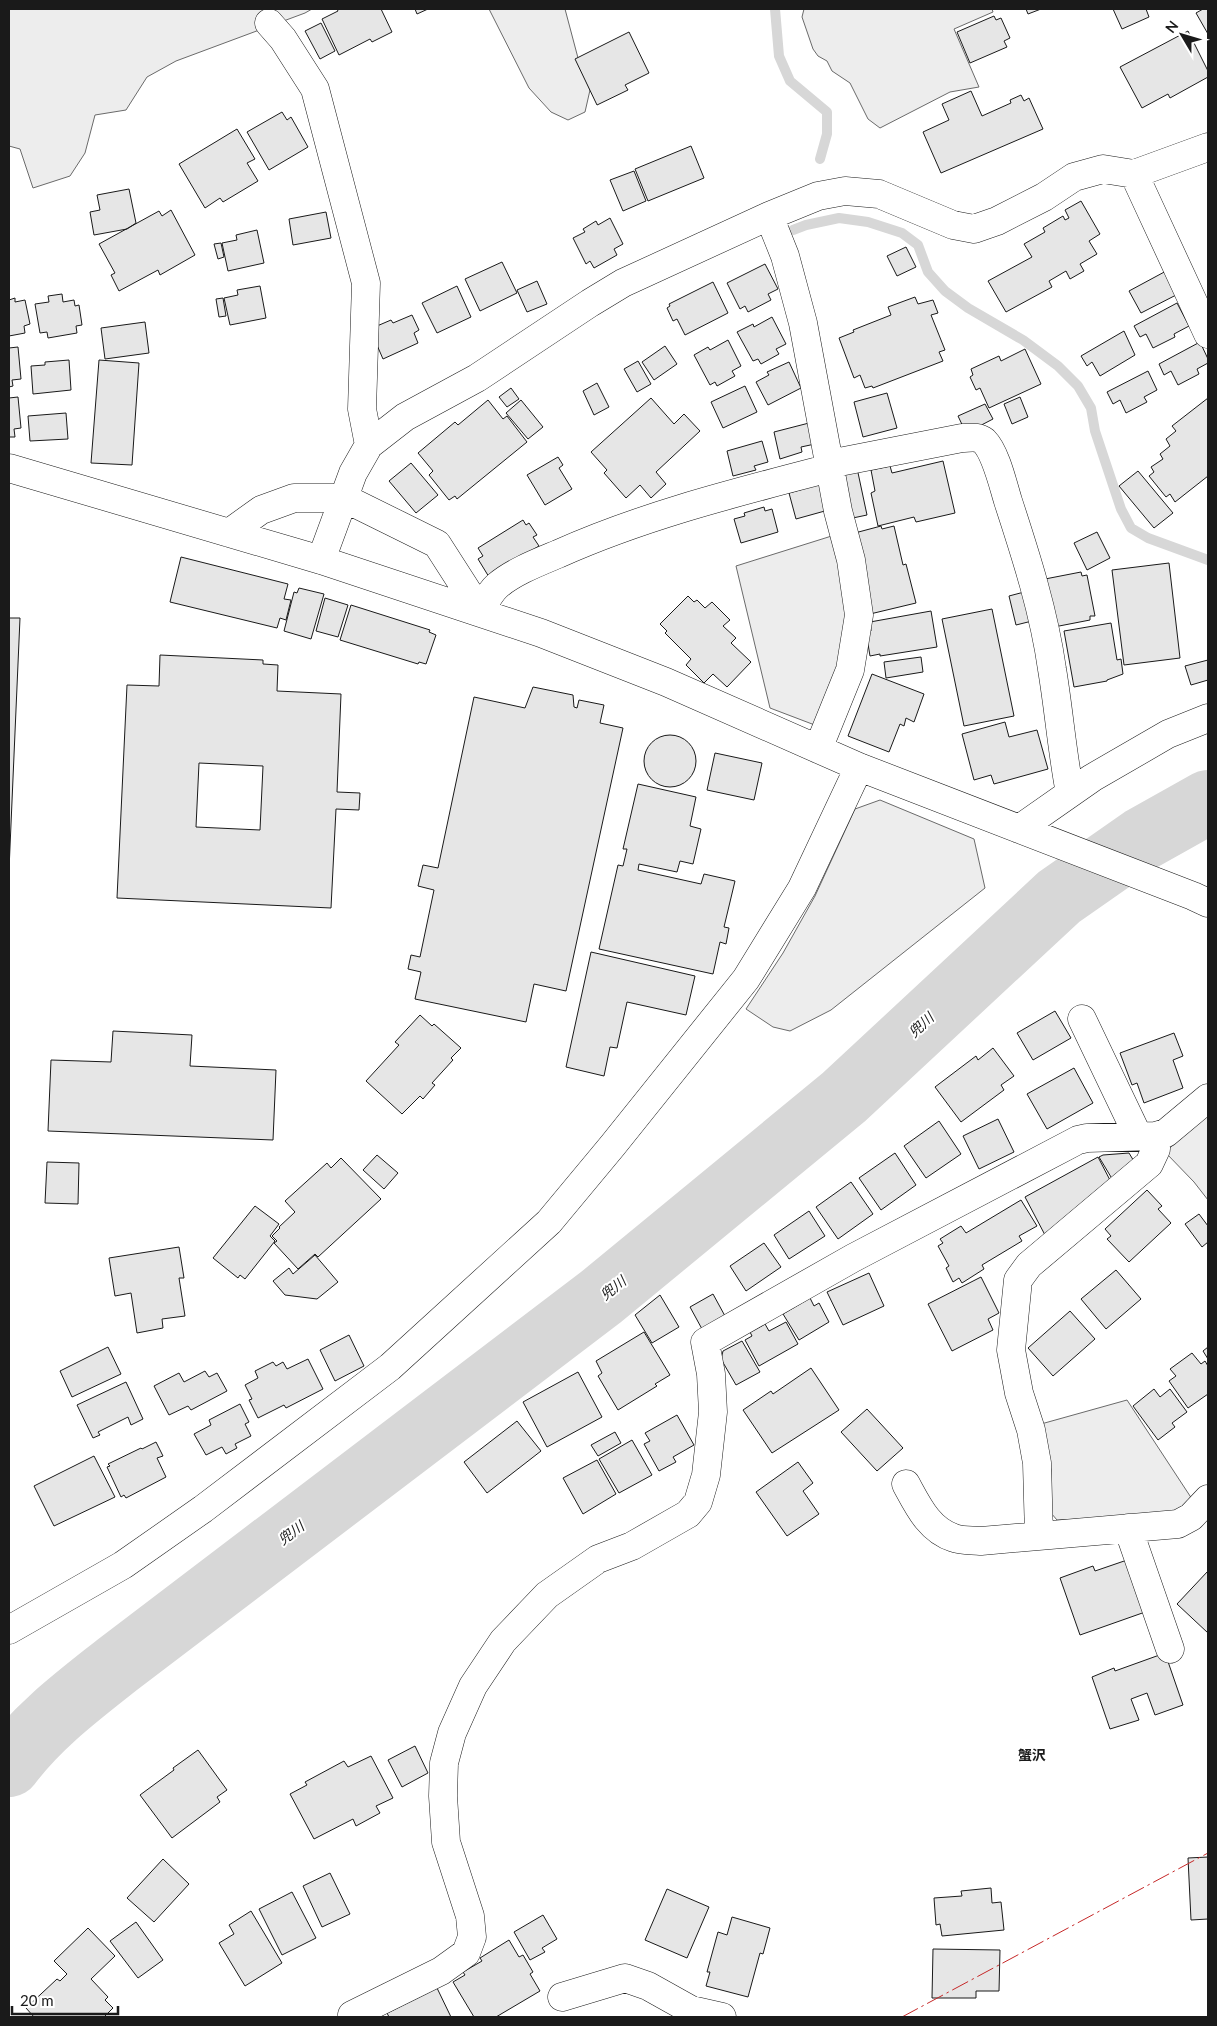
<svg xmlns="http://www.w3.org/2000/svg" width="1217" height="2026" font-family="Lato,'Noto Sans JP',sans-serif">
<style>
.built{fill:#ededed;stroke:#6a6a6a}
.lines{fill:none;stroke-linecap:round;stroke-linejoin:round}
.stream{stroke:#d7d7d7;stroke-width:10}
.river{stroke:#d7d7d7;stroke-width:64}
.building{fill:#e6e6e6;stroke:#1a1a1a;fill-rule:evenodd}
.minor-casing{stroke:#1a1a1a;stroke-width:29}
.minor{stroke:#fff;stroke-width:28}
.power{stroke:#c62828;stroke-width:1;stroke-dasharray:18 4 2.5 4;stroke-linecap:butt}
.labels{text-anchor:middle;stroke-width:4;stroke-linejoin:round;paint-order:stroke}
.water-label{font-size:14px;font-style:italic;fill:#1a1a1a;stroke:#fff}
.neighbourhood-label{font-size:14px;font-weight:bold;fill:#1a1a1a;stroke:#fff}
</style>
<rect width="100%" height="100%" fill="#fff"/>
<path class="built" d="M9,9H312L305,13L176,61L147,77L126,110L95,115L85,153L70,176L33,188L20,149L9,146Z
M489,9H565L578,58L590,90L585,112L568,120L551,112L529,88Z
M804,9H992L993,12L954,29L979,87L950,92L880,128L868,119L850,83L832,71L827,61L818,56L813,49L802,17Z
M838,534L854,624L820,727L770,708L736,566Z
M880,800L974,839L985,888L831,1010L790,1031L773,1027L746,1009L783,953L815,896L855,809Z
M1208,1114V1200L1194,1182L1165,1152Z
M1127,1400L1192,1499L1178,1510L1165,1516L1057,1520L1051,1513V1470L1041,1424Z"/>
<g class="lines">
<path class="stream" d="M775,9L779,56L790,81L827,112V134L820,159
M793,230L806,225L839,218L868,222L902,233L918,245L928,272L945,291L968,308L1023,340L1058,366L1078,386L1091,408L1095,431L1121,509L1131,528L1148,538L1208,560"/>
<path class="river" d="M9,1765C39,1725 78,1696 117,1665L601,1297L844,1097L1059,897L1142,839L1208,802"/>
</g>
<path class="building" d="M337,9H381L392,32L372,42L370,39L339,55L322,19L338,11Z
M415,9H428L417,14Z
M1026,9H1041L1028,14Z
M1113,9H1146L1149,17L1122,29Z
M1203,9H1208V34L1196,13Z
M994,16L996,20L1001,18L1010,38L1004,41L1007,47L970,63L957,32Z
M321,23L335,51L320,59L305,31Z
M1188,31L1208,71V77L1170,98L1168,94L1142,108L1120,67Z
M629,32L649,73L625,85L628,90L597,105L575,59Z
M971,91L982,116L1011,103L1010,100L1021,95L1024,101L1029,98L1043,129L941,173L923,132L949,120L942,104Z
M282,112L287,120L291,117L308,147L269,170L247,132Z
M237,129L255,159L247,163L258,181L223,202L220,198L205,208L179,164Z
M691,146L704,178L648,201L635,169Z
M634,171L646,201L623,211L610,180Z
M129,189L136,223L127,229L94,235L90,212L100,210L97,195Z
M1081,201L1100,234L1089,241L1097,254L1080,264L1084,271L1070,279L1066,271L1049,281L1052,287L1006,312L988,281L1032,257L1024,244L1045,232L1043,228L1063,216L1065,220L1069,218L1065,210Z
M171,210L195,255L160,275L158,270L119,291L111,275L115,273L99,244L159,211L162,216Z
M326,212L331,238L293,245L289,219Z
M610,218L623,244L614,249L617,255L594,268L590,261L586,264L573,238L585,232L583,229L596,221L598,225Z
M257,230L264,263L228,271L222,243L237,240L236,235Z
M221,243L224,257L218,259L214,244Z
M906,247L916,267L897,276L887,256Z
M502,262L517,293L480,311L465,279Z
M765,264L778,289L768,294L771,300L748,312L745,306L740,309L727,283Z
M1168,270L1180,293L1141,313L1129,291Z
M537,281L547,304L527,312L517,290Z
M713,282L728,313L685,335L677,319L673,321L667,308L670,306L669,304Z
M260,286L266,318L230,325L224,298L238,295L237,290Z
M457,286L471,317L437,333L422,303Z
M62,294L63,302L74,300L75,306L79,305L82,325L76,326L77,333L48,338L47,332L40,333L35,304L49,302L48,296Z
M915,297L918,304L933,300L938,313L931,315L945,350L939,352L943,361L873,388L872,386L865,388L860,375L854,378L839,338L854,332L853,330L891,315L888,307Z
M15,298V302L25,300L30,324L24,326L25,333L9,336V300Z
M223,298L226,316L219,317L216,299Z
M1177,303L1189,326L1174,334L1175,337L1153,348L1146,334L1140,337L1134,326Z
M412,315L419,330L414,333L418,343L383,359L370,329L391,320L393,323Z
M772,317L786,344L776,349L779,354L761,364L758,359L753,361L737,332L753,324L754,327Z
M145,322L149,353L105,359L101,328Z
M1124,331L1135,355L1100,376L1092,362L1087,366L1081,356Z
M728,340L741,366L732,371L735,376L717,386L715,382L710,385L694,355L708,347L710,350Z
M1200,342L1208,359V363L1197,369L1199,374L1178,385L1171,371L1164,375L1159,364Z
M665,346L677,364L654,380L642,362Z
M18,347L21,379L12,380L13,386L9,387V348Z
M1025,349L1041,384L989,408L980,388L976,390L970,377L973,375L971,369L999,356L1001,361Z
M69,360L71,390L33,394L31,366L45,365V362Z
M99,360L139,363L132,465L91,463Z
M638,361L651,384L637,392L624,369Z
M789,362L801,388L768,405L756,382L769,375L767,372Z
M1148,371L1157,390L1144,397L1147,402L1126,413L1120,400L1113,404L1107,392Z
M597,383L609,407L594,415L583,391Z
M745,386L757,412L723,428L711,402Z
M511,388L519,399L507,407L499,397Z
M887,393L897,428L863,437L854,402Z
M18,397L21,428L14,429L15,437H9V398Z
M1020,397L1028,417L1012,424L1004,404Z
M651,398L674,424L684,414L700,431L656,472L666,484L651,498L640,485L626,498L604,473L607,470L591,452Z
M1208,398V476L1175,502L1170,494L1166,497L1149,476L1154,472L1151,467L1163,459L1160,454L1170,446L1166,439L1176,431L1172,426Z
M488,400L503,419L507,416L527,442L457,499L455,496L449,500L429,475L433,471L418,453L455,422L458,425Z
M521,400L543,427L528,439L506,413Z
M985,404L993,419L966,433L958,416Z
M66,413L68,439L30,441L28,416Z
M809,423L815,444L801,447L802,452L780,459L774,432Z
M762,441L768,462L754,466L756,470L733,476L727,451Z
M558,457L563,465L559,468L572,489L545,505L527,475Z
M943,461L955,513L916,522L914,517L878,526L871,493L875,491L871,470L890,466L892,473Z
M411,463L438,495L416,513L389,481Z
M857,468L867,515L848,519L838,472Z
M1138,471L1173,513L1154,528L1119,486Z
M824,480L832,509L796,519L789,493L803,489L801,486Z
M764,507L765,511L772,509L778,532L741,543L734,519L745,516L744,513Z
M523,520L526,525L529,523L537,535L533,537L539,546L489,577L478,559L483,556L478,548Z
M881,526L882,529L894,526L903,565L906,564L916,603L870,614L851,534Z
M1097,532L1110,558L1087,570L1074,543Z
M181,557L288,584L284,599L291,600L286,620L280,618L277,628L170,602Z
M1169,563L1180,658L1124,665L1112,570Z
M1081,572L1082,576L1087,575L1095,616H1090V620L1054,627L1045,579Z
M299,588L324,594L311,639L284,631L294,592L297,593Z
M1028,591L1036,620L1016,625L1009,596Z
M688,596L694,602L697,600L705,608L712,602L730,620L723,626L736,638L731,643L751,662L727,687L713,674L704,683L686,665L691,659L665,633L667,631L660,624Z
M325,598L348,605L338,637L316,631Z
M351,605L430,630L429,632L436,635L426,664L419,662L418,664L340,640Z
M992,609L1014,716L964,726L942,619Z
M931,611L937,647L880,656V654L870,656L866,632L871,631L870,622Z
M9,618H20L9,870Z
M1111,623L1117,660L1121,659L1123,674L1107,680V681L1074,687L1064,631Z
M160,655L263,660V664L278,665L277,691L341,694L337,792L360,793L359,810L336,809L331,908L117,898L127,685L159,686ZM199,763L263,766L260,830L196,827Z
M921,657L923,672L886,678L884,662Z
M1208,660V680L1191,685L1185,666Z
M872,674L924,694L914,722L906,718L904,726L900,724L889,752L848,736Z
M533,687L573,695L574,707L577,708L579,700L604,705L600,723L623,728L566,991L534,984L526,1022L415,999L421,972L408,969L411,955L420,957L434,890L418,886L423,865L438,868L474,697L525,708Z
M1005,722L1009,737L1037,730L1048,769L994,784L991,775L974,780L962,734Z
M644 761a26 26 0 1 1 52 0a26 26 0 1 1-52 0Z
M715,753L762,763L754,800L707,790Z
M638,784L696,797L690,826L701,829L693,864L680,861L677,872L639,864L638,870L701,884L704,874L735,881L724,927L729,928L726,944L720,942L713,974L599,949L618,865L623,866L627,849H623Z
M591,952L695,976L686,1015L627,1002L617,1048L610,1047L604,1076L566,1067Z
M1055,1011L1071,1038L1033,1060L1017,1033Z
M420,1015L432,1026L434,1024L461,1048L451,1058L453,1060L432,1083L435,1085L423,1099L420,1096L402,1114L366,1081L399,1045L395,1042Z
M113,1031L192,1035L190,1066L276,1070L273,1140L48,1131L51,1060L111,1062Z
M1174,1033L1183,1056L1173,1060L1183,1088L1144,1103L1137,1083L1132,1085L1120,1053Z
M993,1048L1014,1076L1001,1085L1004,1090L961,1122L935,1087L976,1056L978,1060Z
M1074,1068L1093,1103L1047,1129L1027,1094Z
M998,1119L1014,1152L979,1169L963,1136Z
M939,1121L961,1154L926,1178L904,1146Z
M895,1153L916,1185L881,1210L859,1178Z
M1129,1153L1138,1168L1114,1182L1099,1157L1103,1155Z
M377,1155L398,1173L384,1189L363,1170Z
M1098,1157L1112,1184L1045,1235L1025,1197Z
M341,1158L381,1199L318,1257L315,1254L298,1269L274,1243L277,1241L272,1236L280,1228L279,1227L295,1212L285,1201L327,1163L331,1168Z
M47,1162L79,1163L78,1204L45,1203Z
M851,1182L873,1214L838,1239L816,1207Z
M1147,1190L1162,1206L1158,1209L1171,1223L1129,1262L1107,1239L1111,1236L1105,1229Z
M1021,1200L1037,1226L1019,1236L1022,1241L982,1265L984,1269L962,1283L959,1278L953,1282L946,1268L949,1266L938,1246L943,1243L940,1239L961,1226L966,1233Z
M255,1206L279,1224L270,1236L275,1241L245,1279L240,1275L238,1278L213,1258Z
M809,1211L825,1236L789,1259L774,1235Z
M1199,1214L1208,1226V1242L1202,1247L1185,1224Z
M764,1243L781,1267L746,1291L730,1266Z
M179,1247L184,1278H179L185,1316L162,1319L163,1328L137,1333L131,1293L115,1296L109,1258Z
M315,1255L338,1282L317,1299L285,1295L273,1281L289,1268L293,1274Z
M1116,1270L1141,1299L1106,1329L1081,1299Z
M869,1273L884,1306L843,1325L827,1292Z
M981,1277L999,1313L988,1319L993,1330L952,1351L928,1304Z
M713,1294L725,1316L702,1329L690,1307Z
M660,1295L679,1327L652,1343L635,1315Z
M810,1298L814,1306L819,1303L829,1322L799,1340L783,1314Z
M1070,1311L1095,1339L1053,1376L1028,1348Z
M786,1322L798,1344L759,1366L745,1340L752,1336L750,1332L765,1324L769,1331Z
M644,1332L670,1375L655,1384L657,1386L618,1410L598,1376L602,1373L596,1361Z
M349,1335L364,1366L335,1381L320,1350Z
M742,1341L760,1372L736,1385L721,1359L723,1351Z
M108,1347L121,1374L72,1397L60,1371Z
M1208,1347V1359L1203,1351Z
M1192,1353L1201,1364L1205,1361L1208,1366V1394L1188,1408L1169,1381L1176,1376L1170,1369Z
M308,1359L323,1389L286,1408L284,1405L258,1418L249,1400L252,1399L245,1385L258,1378L255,1371L273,1362L276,1366L283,1362L287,1369Z
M811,1368L839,1410L772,1453L743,1410L771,1391L773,1394Z
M205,1371L209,1377L217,1373L227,1391L191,1410L188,1406L169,1415L154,1386L179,1373L184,1382Z
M578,1372L602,1417L547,1447L523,1402Z
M126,1382L143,1419L131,1425L128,1417L98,1432L100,1435L93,1438L77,1405Z
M1154,1389L1160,1397L1170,1389L1187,1412L1172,1423L1175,1427L1158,1440L1133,1406Z
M240,1404L249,1422L245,1424L251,1436L235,1444L237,1448L226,1454L222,1447L206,1455L194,1434L211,1425L209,1420Z
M867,1409L903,1448L877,1471L841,1432Z
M677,1415L694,1445L673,1457L676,1462L659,1471L644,1444L650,1441L645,1433Z
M517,1421L541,1451L487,1493L464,1462Z
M615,1432L621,1443L598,1456L591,1445Z
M632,1440L652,1475L619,1493L599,1459Z
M156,1442L163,1456L157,1458L166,1477L126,1498L124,1495L121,1497L107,1467L110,1466L108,1464L141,1448L142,1449Z
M94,1456L115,1497L54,1526L34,1486Z
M597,1460L616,1494L583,1514L563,1478Z
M798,1462L813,1483L803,1491L819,1514L787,1536L756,1492Z
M1130,1559L1148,1611L1080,1635L1060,1578L1093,1566L1095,1571Z
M1208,1571V1633L1177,1604Z
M1165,1653L1183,1705L1155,1715L1147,1693L1131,1699L1139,1720L1110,1729L1092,1677L1114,1668L1115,1671Z
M415,1746L428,1773L402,1787L388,1760Z
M198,1750L227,1790L217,1797L220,1802L172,1838L140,1795L174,1770L173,1768Z
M371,1756L393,1798L376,1806L380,1813L356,1826L353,1819L314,1839L290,1794L307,1785L305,1782L344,1761L348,1767Z
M1208,1857V1919L1191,1920L1188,1858Z
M163,1859L189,1884L154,1922L127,1898Z
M330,1873L350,1914L322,1927L303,1886Z
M991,1888L992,1903L1001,1902L1004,1930L942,1936L940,1924L936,1925L934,1898L962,1896L961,1891Z
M667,1889L709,1907L687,1958L645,1940Z
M292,1892L316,1938L282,1955L259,1909Z
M251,1911L282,1963L245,1986L219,1943L234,1934L229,1925Z
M543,1915L557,1939L542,1948L545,1952L530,1960L514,1932Z
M732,1917L770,1928L763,1954L760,1953L748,1997L706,1986L710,1972H707L718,1932L727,1935Z
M136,1922L163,1960L138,1978L110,1941Z
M88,1928L115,1956L91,1979L108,1997L105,2000L113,2008L104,2017H34L26,2008L57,1979L60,1981L67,1974L54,1961Z
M509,1940L519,1957L523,1955L533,1972L530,1974L540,1991L496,2017H474L453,1982L465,1975L463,1972L482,1961L480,1958Z
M933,1949L1000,1950L999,1991H976V1998H932Z
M437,1988L451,2017H389L387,2013Z"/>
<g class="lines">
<g class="minor-casing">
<path id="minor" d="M269,23L283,39L315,89L366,283L362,409L369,445
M1134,174L1208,334
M769,216L785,256L803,323L838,511L851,560L859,615L850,670L818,749
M829,464L962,438C970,438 978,436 984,441C996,453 1003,485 1008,501C1026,556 1044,612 1052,669C1059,711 1062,752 1070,793
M9,468L321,560L541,633L666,682L859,767L1193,896L1208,903
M229,533L261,510L294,498H344L437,544L480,611C485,603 490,592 497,586C513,572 539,562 558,554C645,515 738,492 830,468
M321,560L353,473L369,445L405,417L477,378L590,303L623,283L769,216L818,196L845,191L879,194L953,225L974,229L997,221L1044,197L1074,177L1103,169L1134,174L1208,147
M1019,829L1092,778L1168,734L1208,718
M1082,1019L1138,1136
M906,1484C918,1506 929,1530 954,1538C962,1541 973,1540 981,1541L1178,1524L1191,1517L1208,1499
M1128,1528L1170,1649
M1039,1535L1037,1463L1031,1430L1019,1393L1011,1350L1018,1280L1029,1265L1149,1164L1156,1149V1136
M9,1630L123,1565L203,1509L390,1367L549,1222L613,1145L746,979L802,888L859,767
M562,1997L625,1978L648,1986L691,2010L722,2017
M352,2015L441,1971L466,1953L472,1937L470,1916L446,1842L443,1796L444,1763L452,1733L473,1686L503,1641L547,1595L598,1559L632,1546L688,1514L698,1502L706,1475L713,1412L711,1374L705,1342L853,1258L1078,1140L1087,1138L1156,1136L1166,1133L1208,1098"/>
</g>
<use href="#minor" class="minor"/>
<path class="power" d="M902,2017L1208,1853"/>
</g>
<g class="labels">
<g class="water-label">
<text transform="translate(921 1025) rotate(-43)" y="5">兜川</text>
<text transform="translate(613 1288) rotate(-39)" y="5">兜川</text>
<text transform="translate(291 1533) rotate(-37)" y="5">兜川</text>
</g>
<g class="neighbourhood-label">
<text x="1032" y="1760">蟹沢</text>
</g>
</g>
<rect width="1217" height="2026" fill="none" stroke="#1a1a1a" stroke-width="20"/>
<g transform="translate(1182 35) rotate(308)" stroke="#ffffff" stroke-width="4" paint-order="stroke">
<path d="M0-4L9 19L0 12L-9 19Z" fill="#1a1a1a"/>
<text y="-8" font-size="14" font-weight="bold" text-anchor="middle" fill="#1a1a1a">N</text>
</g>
<path d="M12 2006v8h106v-8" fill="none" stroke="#1a1a1a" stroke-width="2.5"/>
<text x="20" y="2006" font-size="15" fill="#1a1a1a" stroke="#ffffff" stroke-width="4" paint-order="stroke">20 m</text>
</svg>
